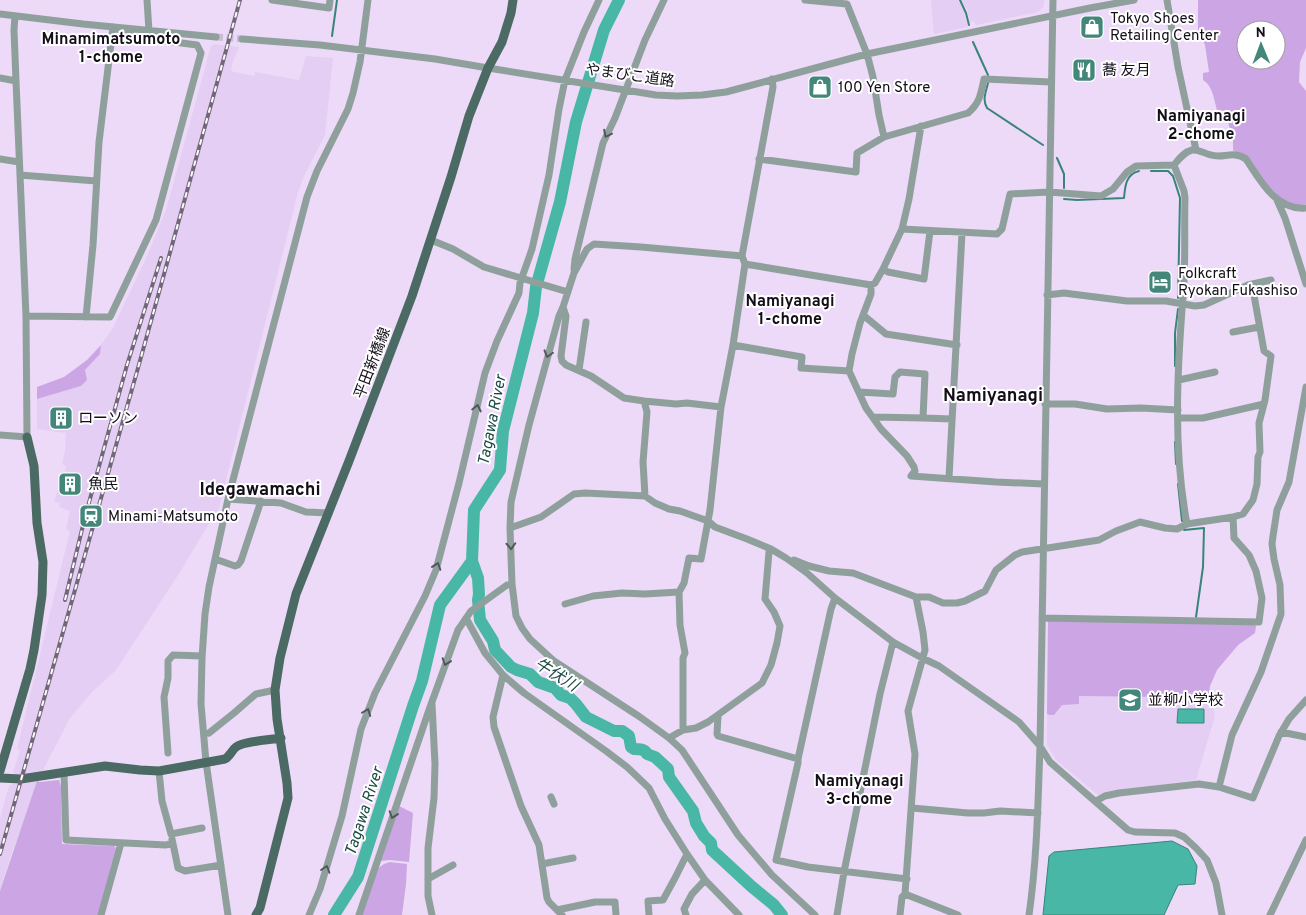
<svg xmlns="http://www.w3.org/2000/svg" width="1306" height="915" font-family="Overpass,'Noto Sans JP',sans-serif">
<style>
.built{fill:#e4cef3}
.green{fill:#cca5e5;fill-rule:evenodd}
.water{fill:#49b7a5;stroke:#39847b}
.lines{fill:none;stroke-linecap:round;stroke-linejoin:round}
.stream{stroke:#39847b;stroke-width:2}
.river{stroke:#49b7a5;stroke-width:12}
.minor-tunnel{stroke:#ccbbd6;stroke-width:7;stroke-dasharray:7 3.5;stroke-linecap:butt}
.minor{stroke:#8fa09c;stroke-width:7}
.major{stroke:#4a6a63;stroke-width:9}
.rail-casing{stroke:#72677a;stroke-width:4}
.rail{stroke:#fff;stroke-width:2;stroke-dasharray:5.5;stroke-linecap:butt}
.oneway{stroke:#52575a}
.labels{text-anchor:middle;stroke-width:4;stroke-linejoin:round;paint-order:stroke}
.poi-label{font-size:15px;fill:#140e18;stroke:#fff;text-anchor:start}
.street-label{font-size:15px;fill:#140e18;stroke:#fff}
.neighbourhood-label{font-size:16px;font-weight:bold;fill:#140e18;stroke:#fff}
.water-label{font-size:16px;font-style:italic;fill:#1c4c44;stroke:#fff}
.quarter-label{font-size:18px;font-weight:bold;fill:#140e18;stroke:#fff}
</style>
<rect width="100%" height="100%" fill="#ecdaf8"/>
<path class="built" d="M931,0H958L963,8L968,27L934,34Z
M961,0H1044V6L1038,12L976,25L974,21L970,22L967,9Z
M215,44L239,47L232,64L231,71L254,76L255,72L299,80L306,56L333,58L325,135L304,176L298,192L218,512L208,525L180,572L116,670L92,692L70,718L41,774L16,775L13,772L20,751L17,749L70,531L66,529L70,511L59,507L60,503L54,502L58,490L77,496L79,473L65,471L66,466L62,464L65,451L66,433L37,429V399L81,386L85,370L100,354L101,345L113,328L147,256L166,210L211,46Z
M1048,621L1256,626L1255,633L1238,645L1217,670L1210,686L1215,716L1196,780L1116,791L1098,795L1056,760L1047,745Z
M37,781L27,814L11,855L0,891V818L9,786L13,784Z"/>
<path class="green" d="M1198,0H1306V48L1300,62L1299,82L1306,91V204L1300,206L1284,201L1273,191L1265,183L1249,158L1240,153L1235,152L1233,150V140L1225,111L1217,110C1214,100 1213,86 1203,80V73L1209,72L1205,45L1198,30ZM1246,30H1276V60H1246Z
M101,345L100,354L85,370L87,380L81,386L37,399V387L64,377L87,360Z
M1048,621L1254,624L1256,626L1255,633L1238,645L1217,670L1210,686L1207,704H1172V697L1079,696V704L1062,705L1054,715H1050L1047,714Z
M59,780L61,787L62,844L114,846L116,848L98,915H0V891L37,781L40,782Z
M399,806L413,813L409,862L390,860L380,861Z
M390,862L407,864L406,884L402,915H362L377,869L384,864Z"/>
<path class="water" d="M1178,709H1204V723H1177Z
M1172,841L1188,849L1197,866L1195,884L1178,885L1164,915H1043L1049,856L1054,852Z"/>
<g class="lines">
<path class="stream" d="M960,0L966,13L969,25
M332,36L337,0
M973,42L988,75
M988,83C986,92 982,99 987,108L1043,145
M1057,158L1064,174V188
M1151,171H1168L1173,176L1180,198L1178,298
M1064,199L1077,200L1124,198C1125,186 1126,174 1139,171
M1175,366V333L1178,309
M1175,442L1176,464
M1178,484L1182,521
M1184,530L1204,528L1203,567L1196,617"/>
<path class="river" d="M472,561L478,578L479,594L478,600L480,620L493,641L495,650L511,667L517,670L530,674L538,682L555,688L561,695L570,698L576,704L586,717L614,731H622L629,736L631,747L634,749C639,749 645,749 647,754L655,757L668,769L669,777L693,811L696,823L704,836L711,843L712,850L751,886L774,905L782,915
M334,915L358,877L413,706L422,681L440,605L472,561L474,510L500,470L503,431L533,313L536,287L560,202L576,122L604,30L619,0"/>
<path class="minor-tunnel" d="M216,37L242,39"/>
<path class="minor" d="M147,0L149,31
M272,0L329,8L330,0
M805,0L847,4L867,54L873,77L879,115L884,137
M1167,0L1178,67L1196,150
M0,14L83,24L216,37
M242,39L320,45L435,59L488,68L656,95L677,96L702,95L726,92L867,54L1090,8L1134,0
M0,78L16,81
M0,159L19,162
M759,159L856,172L857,153L884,137L968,113C980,103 981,93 984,79L1051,82
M1174,165L1184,191L1185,198C1184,231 1186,264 1183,297C1177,372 1173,450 1187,524
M20,175L96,181
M1277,200L1285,218L1306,284
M902,229L997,234L1002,229L1010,194L1049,192L1101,196L1113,189L1127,172L1136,166L1174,165C1179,159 1184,152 1192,150C1199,149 1205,154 1211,155C1223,159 1233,150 1246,159C1260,180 1276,211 1306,208
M431,240L453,249L484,267L568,292
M745,264L871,285L875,283L883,269L902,229L909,199L921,126
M574,269L575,259L603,143L615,118L645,40L664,0
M883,269L888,272L924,279L930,231
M871,285V294L860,323L852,354L849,371L866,408L881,429L907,456L914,467L915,471L911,476L996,482L1044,484
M1047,295L1064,293L1127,301H1166L1195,306L1204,305L1248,285L1271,280
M563,307L559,316L529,425L511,502L510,528L512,584L516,616L522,628L530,639L554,661L640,717L669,738L682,750L738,835L772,875L815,915
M863,315L886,334L957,345
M26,316L110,317L156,220L201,53L197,45L135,37L113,27L99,142L93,245L86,317
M1233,332L1259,327
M733,345L802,357L801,368L849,371
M579,370L586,322
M1179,380L1215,372
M859,392L893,394L895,377L900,372L925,374L923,418L952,419
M644,401L647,412L643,462L645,496
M1045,404H1075L1107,409L1141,408L1178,410
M721,407L687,403L676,404L644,401L624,398L591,376L566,365L562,361L561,356L566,316L563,307L574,273L587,249L594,244L641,247L742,256
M873,417L923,418
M1178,418H1203L1264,404
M0,435L27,437L26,316L16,81L14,30L15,16
M949,478L962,233
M228,499L281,503L306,512L329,513
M510,528L541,517L574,494L585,493L645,496L655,503L669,509L680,511L708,521L715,527L747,539L771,549L786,558L807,573L835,598L893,642L922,658L939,666L1019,722L1040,746L1050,762L1128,830L1135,832L1175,833L1184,837L1196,848L1207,860L1216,883L1222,915
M215,559L235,566L238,565L241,561L261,501
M794,560L809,566L829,571L853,573L916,597
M835,598L831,609L798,759V763L776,860L808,867L907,879
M565,604L593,596L622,593L645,594L679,592
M466,618L485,653L503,675L524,693L606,751L627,767L649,788L665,819L687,854L705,880L739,915
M1042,618L1259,622L1262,598L1256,571L1249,555L1234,538L1233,517
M503,675L493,717L494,727L521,806L539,845L547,898L549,902L562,915
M718,716L717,734L718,736L798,759
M683,730V658L685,653L680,625L679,592L684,583L689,558L701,559L710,510L721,407L733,345L745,264L742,256L773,87L772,79
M1281,732L1306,737
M209,733L234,713L256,694L275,690
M669,738L683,730L696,728L708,722L762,683L771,665L777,643L780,626L774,612L765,599L769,552L771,549
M168,753L164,697L168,678V661L173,655L202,656
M159,771L162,801L171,834L202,828
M64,773L66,840L166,845L172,843
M1219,787L1232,735L1261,672L1281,614L1280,585L1274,559L1272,544L1273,536L1277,510L1289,482L1306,387
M551,797L554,804
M1096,801L1105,796L1119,793L1199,784L1219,787L1253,798L1279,736L1289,719L1306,700
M912,808L968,813H984L1000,811L1038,813
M172,839L178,868L185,871L221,865
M542,864L573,858
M428,879L453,865
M905,894L958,915
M557,910L595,902H615L616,915
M101,915L121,843
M228,915L206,762L201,704L202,658L205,614L209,587L228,499L307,197L317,171L348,109L353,93L360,62L368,0
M309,915L320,889L342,816L361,729L375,693L425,596L436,570L459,483L485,373L497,341L519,293L520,283L532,249L549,175L559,109L565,80L584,32L599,0
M359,915L429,710L458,630L471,611L507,585L512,584
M432,915L428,896V848L434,798L435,764L432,704
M649,915L648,901L663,900L675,878L687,854
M686,915L684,909L692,894L705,880
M837,915L844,872L880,694L893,642
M900,915L902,897L905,894L915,754L908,711L925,650L923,632L916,597H929L943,603H957L965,601L985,591L996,570L1015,555L1022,552L1099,540L1116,531L1140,522L1165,528L1177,529L1187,524L1233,517L1243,514L1253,500L1257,484L1258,457L1260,452L1259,423L1265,400L1271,356L1264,351L1252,284
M1029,915C1037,859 1038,803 1040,746L1053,0
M1270,915L1306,840"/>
<path class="major" d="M0,771L30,669L34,650L42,595L43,562L37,523L34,466L27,437
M0,778L21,779L105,766L140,770L159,771L225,759C230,756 232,750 236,747C244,741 270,740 281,738
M256,915L260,908L288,798L287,783L277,719L275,690L280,658L296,594L349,461L412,296L451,177L469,116L488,68L502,42L511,13L513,0"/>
<g class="rail-casing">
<path id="rail" d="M65,600L85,517L127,365L161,258
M0,854L138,368L240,0"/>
</g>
<use href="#rail" class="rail"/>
</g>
<defs><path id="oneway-chevron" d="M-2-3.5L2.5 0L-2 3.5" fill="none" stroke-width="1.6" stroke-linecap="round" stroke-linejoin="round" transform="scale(1.25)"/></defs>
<g class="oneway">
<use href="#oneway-chevron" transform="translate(607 134) rotate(116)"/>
<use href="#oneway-chevron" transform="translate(548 354) rotate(106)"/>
<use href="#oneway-chevron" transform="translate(477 408) rotate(-77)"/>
<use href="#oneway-chevron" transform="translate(511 546) rotate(87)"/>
<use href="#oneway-chevron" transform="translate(437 566) rotate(-71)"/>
<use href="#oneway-chevron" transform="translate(446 662) rotate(109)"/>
<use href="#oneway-chevron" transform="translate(367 712) rotate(-69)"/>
<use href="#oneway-chevron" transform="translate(393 815) rotate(109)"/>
<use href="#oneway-chevron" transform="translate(326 869) rotate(-72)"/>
</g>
<defs>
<g id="shop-square" transform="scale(1.25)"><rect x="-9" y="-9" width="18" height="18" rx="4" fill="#43877b" stroke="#fff"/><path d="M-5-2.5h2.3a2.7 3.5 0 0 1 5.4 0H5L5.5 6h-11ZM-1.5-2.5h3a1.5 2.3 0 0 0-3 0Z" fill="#fff"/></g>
<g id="restaurant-square" transform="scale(1.25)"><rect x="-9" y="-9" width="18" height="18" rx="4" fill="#43877b" stroke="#fff"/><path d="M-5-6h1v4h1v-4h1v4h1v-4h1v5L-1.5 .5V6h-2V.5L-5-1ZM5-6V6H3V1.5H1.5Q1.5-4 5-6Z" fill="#fff"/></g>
<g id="hotel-square" transform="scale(1.25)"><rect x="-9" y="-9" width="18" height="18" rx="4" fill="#43877b" stroke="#fff"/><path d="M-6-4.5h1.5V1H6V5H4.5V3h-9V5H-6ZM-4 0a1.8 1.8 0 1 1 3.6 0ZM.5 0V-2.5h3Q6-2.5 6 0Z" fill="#fff"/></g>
<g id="building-square" transform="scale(1.25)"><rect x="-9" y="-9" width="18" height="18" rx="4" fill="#43877b" stroke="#fff"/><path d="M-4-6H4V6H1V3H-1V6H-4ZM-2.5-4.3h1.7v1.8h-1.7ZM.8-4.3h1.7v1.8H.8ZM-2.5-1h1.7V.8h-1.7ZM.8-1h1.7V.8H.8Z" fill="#fff"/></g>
<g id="station-square" transform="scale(1.25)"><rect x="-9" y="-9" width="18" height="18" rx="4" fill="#43877b" stroke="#fff"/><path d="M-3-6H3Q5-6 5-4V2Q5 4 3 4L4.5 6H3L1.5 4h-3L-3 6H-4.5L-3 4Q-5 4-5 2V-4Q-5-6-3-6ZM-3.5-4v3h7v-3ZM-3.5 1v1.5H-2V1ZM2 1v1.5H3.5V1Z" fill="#fff"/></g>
<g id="school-square" transform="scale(1.25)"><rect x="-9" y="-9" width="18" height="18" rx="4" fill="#43877b" stroke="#fff"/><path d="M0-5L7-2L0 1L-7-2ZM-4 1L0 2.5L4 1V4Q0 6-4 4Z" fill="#fff"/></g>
</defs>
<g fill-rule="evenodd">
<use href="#shop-square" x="1092" y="27"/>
<use href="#restaurant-square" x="1084" y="70"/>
<use href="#shop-square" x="820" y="87"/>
<use href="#hotel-square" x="1160" y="282"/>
<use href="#building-square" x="61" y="418"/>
<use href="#building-square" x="70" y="484"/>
<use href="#station-square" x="91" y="516"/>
<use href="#school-square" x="1130" y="700"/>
</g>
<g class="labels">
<g class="poi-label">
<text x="1110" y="23">Tokyo Shoes<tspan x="1110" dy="17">Retailing Center</tspan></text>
<text x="1102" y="75">蕎 友月</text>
<text x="838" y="92">100 Yen Store</text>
<text x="1178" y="278">Folkcraft<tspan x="1178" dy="17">Ryokan Fukashiso</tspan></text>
<text x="78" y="423">ローソン</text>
<text x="88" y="489">魚民</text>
<text x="108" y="521">Minami-Matsumoto</text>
<text x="1148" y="705">並柳小学校</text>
</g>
<g class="street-label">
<text transform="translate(630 75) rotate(8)" y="5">やまびこ道路</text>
<text transform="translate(372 363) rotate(-69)" y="5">平田新橋線</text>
</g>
<g class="neighbourhood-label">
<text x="111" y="44">Minamimatsumoto<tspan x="111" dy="18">1-chome</tspan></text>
<text x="1201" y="121">Namiyanagi<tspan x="1201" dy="18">2-chome</tspan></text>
<text x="790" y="306">Namiyanagi<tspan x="790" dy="18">1-chome</tspan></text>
<text x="859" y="786">Namiyanagi<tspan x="859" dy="18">3-chome</tspan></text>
</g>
<g class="water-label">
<text transform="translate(491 420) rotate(-79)" y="6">Tagawa River</text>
<text transform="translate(557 674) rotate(32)" y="6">牛伏川</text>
<text transform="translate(363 811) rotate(-72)" y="6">Tagawa River</text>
</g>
<g class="quarter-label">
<text x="993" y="401">Namiyanagi</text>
<text x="260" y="495">Idegawamachi</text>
</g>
</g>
<g transform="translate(1261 45) rotate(359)"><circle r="24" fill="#ffffff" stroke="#a19fa3"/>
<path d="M0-4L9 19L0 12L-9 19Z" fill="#43877b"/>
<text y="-8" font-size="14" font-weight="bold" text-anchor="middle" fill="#140e18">N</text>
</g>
</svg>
